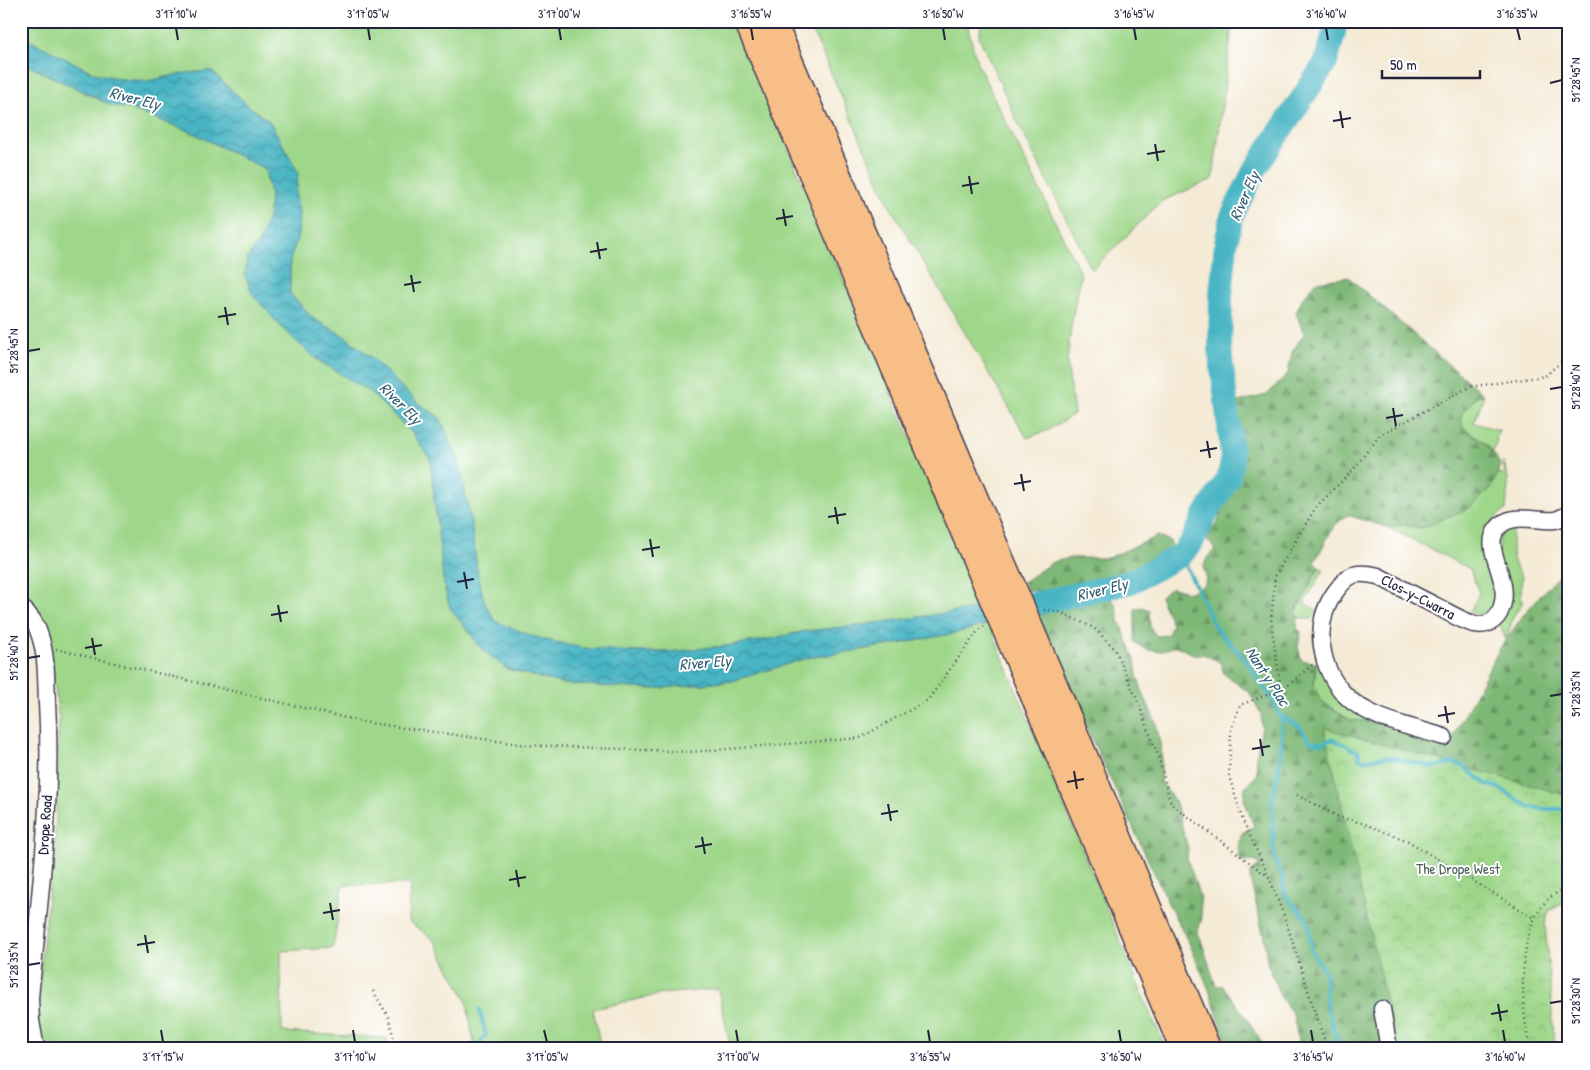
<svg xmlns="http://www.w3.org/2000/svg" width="1590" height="1070" font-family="'Patrick Hand',sans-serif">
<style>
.grass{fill:#9ed78a;stroke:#607c62}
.forest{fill:url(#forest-firs);stroke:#506d58}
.park{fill:url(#park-crowns);stroke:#607c62}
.water{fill:url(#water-waves);stroke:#356c80}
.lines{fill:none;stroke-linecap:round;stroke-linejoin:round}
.stream{stroke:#48b5c4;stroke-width:4}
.river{stroke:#48b5c4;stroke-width:24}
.minor-casing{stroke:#424052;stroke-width:19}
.highway-casing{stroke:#424052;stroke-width:28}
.path{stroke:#424052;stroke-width:2.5;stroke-dasharray:1 4;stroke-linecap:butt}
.minor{stroke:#fff;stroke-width:16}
.highway{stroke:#f7be88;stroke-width:25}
.highway-bridge-casing{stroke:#424052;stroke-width:28;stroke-linecap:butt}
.highway-bridge{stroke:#f7be88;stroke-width:25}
.ticks{fill:none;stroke:#22223b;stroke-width:2}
.labels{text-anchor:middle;stroke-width:4;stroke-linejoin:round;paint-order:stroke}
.street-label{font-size:15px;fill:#22223b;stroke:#fff}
.park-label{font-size:15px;fill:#4d6157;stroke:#fff}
.water-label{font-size:16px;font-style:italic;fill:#315d72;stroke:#fff}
.neatline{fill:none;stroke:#22223b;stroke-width:2}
.ticks-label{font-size:12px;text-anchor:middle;fill:#22223b}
</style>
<defs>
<pattern id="forest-firs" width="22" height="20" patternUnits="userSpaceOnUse" patternTransform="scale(1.25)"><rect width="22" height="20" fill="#7eb876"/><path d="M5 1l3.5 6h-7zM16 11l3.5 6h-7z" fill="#679562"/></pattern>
<pattern id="park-crowns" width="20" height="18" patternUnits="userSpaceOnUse" patternTransform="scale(1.25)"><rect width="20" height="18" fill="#9ed78a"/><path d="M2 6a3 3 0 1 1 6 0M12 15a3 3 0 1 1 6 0" fill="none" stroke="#88b878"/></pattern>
<pattern id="water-waves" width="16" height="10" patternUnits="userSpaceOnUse" patternTransform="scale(1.25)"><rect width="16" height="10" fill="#48b5c4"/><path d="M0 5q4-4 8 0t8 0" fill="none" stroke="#3c93a0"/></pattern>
</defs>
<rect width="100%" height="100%" fill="#fff"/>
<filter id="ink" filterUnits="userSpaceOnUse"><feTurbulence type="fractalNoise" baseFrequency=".02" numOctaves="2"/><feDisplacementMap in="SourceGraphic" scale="10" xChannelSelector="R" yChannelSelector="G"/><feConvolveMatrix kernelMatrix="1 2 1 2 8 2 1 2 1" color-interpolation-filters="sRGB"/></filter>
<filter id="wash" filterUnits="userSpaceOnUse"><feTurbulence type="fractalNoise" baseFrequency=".0096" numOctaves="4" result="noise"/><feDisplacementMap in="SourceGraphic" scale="20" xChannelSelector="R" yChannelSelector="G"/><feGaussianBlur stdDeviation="1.12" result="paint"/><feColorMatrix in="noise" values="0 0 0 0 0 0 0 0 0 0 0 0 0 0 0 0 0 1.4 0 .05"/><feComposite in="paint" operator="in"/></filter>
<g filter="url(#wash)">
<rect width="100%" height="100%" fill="#f4ead5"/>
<path class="grass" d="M21,21H734L982,608L855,626L806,631L770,639L726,646L668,652H635L582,648L534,637L495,621L485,604L478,577L471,523L459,462L440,418L417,402L346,337L314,319L290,294V260L298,236L299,214L296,196L298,172L270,122L250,107L211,71L185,73L147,81L121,79L94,73L21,36Z
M808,21H972L968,28L977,63L1081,274L1072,319L1067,361L1074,414L1049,430L1027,438L890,206Z
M995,21H1231L1232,26L1213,179L1162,201L1092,270L1019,125L979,37L981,25Z
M21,62L111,105L131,109L191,132L265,169L270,193L269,214L261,239L247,259L245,275L253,295L315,358L370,392L413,434L430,459L444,586L450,608L484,651L507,669L564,684L653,689L732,681L807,658L897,644L956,633L989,624L1144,999L1166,1049H731L718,989L662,994L593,1009L601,1049H475L466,999L434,940L408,921L410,884L343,885L333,948L281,951L282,1032L387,1038L389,1049H43L35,1019L56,822L59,719L48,634L31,608L21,597Z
M1478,395H1484L1474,423L1499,430L1495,439L1497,440L1493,452L1484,442L1463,427L1461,419L1462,413Z
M1503,462C1511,474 1507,496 1506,510C1491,518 1481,536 1483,553C1485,562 1490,570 1492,579C1498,599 1495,621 1470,612L1479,593L1470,569L1387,527L1402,525L1422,528L1442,519L1491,488L1499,471L1500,474L1505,473Z
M1513,526C1512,544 1509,561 1522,576L1521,592L1522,603L1514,615L1508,633L1505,639L1500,624L1499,541L1502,533Z
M1319,567L1324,570L1304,603L1320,612L1312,619L1298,618L1296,612Z
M1314,635L1323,669L1403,730L1367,721H1351L1321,701L1314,687L1316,663L1318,661Z"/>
<path class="forest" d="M1348,277L1484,395H1478L1462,413L1461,419L1463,428L1484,442L1494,454L1501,466L1491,488L1471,507L1422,528L1402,525L1387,527L1347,515L1334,526L1314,563L1319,567L1296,612L1298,616L1297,628L1301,632L1298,646L1301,660L1316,663L1314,687L1321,701L1351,721H1367L1403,730L1446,745L1455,733L1500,648L1524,614L1559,575L1569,578V900L1549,911L1495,1049L1300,1048L1293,1014L1281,998L1267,962L1264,937L1250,879V871L1260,865L1254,861L1241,862L1238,847L1242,833L1254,826L1244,800L1245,787L1257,775L1256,756L1262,727L1261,714L1250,693L1224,674L1220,662L1203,654H1193L1176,646L1162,651L1147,650L1135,642V609L1142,607L1149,610L1150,627L1156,636L1168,635L1172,624L1160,597L1171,588L1183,590L1188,593L1205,585L1206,575L1203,567L1207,558L1216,548L1206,539L1218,521L1226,496L1236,483L1238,474L1234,473L1229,404L1267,395L1288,373L1292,352L1304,334L1296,313L1302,299L1316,282Z
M1158,536L1170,541L1173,549L1168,558L1120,573L1111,579L1060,592L1048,594L1038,590L1028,591L1023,582L1053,562L1070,558H1108Z
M1086,595L1110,597L1116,605L1119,620L1135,659L1137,675L1142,691L1156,723L1162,754L1160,780L1176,803L1188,849L1187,858L1199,894L1202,918L1197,934L1200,937L1216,986H1223L1248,1020L1265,1049H1228L1210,992L1190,945L1169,905L1069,690L1038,616L1047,613L1060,602Z"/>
<path class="park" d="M1324,728L1569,796V900L1549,911L1545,923L1555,1049H1397Z"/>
<path class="water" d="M21,36L94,73L121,79L147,81L185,73L211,71L250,107L270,122L298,172L296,196L299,214L298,236L290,260V294L314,319L346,337L372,358L417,402L440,418L459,462L471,523L478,577L485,604L495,621L534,637L582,648L635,652H668L726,646L770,639L806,631L855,626L982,608L989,624L956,633L897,644L807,658L732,681L653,689L564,684L507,669L484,651L450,608L444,586L430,459L413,434L370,392L315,358L282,328L253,295L245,276L247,259L261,239L269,214L270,193L265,169L191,132L131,109L111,105L21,62Z"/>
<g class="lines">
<path class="stream" d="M1181,555L1216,629L1244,658L1273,700L1282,721L1280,762L1272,801L1274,850L1277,866L1283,877V884L1287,898L1305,917L1309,926L1311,950L1325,972L1326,1004L1340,1049
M1280,716L1299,726L1310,741L1321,744L1331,739L1348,746L1359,753V757L1362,760L1385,757L1393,758L1433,767L1453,763L1463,766L1486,784L1499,788L1529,807L1545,809H1561L1569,812
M476,1049L486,1035L479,1009"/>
<path class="river" d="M1002,611L1131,582L1181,555L1192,542L1205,515L1228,479L1232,462L1231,443L1220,350L1221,295L1226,243L1232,216L1254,171L1326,62L1334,33L1335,21"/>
</g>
</g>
<g filter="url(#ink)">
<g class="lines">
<g class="minor-casing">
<path id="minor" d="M21,607C29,614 37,625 40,636C47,657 46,681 47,703C53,801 39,901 30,998L31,1021L36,1049
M1444,737C1413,727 1369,719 1346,696C1319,668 1312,623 1336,591C1349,573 1356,571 1378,576C1397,586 1416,596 1436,606C1448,612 1460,620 1474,624C1479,625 1484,625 1489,623C1495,620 1499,616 1501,609C1513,579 1481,549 1497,529C1510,511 1536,522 1555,520C1560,519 1564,516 1569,514
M1382,1009L1389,1049"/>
</g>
<g class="highway-casing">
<path id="highway" d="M747,21L942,481
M773,21L964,472
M1056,688L1208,1049
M1034,697L1183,1049"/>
</g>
<path class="path" d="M1044,610L1060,612L1094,628L1115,649L1138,702L1158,756L1171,804L1269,877
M56,649L363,722L526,745L690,752L860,738L928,700L980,628L985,626
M1312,665L1285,688L1240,705L1231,730L1229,776L1243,821L1269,877L1286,921L1317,1019L1328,1049
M1281,690L1271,622L1275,576L1316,507L1352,471L1380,435L1469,387L1545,376L1569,355
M1297,795L1339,817L1365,824L1408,841L1534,918
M373,991L389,1018L396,1049
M1530,1049C1521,1009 1514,919 1555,894C1559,891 1564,890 1569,888"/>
<use href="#minor" class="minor"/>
<use href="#highway" class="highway"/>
<g class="highway-bridge-casing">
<path id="highway-bridge" d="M964,472L1056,688
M942,481L1034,697"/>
</g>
<use href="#highway-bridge" class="highway-bridge"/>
</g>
</g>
<path class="ticks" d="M176,28L178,40M368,28L370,40M559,28L561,40M751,28L753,40M943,28L945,40M1134,28L1136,40M1326,28L1328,40M1517,28L1520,40M1550,83L1562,80M1340,111L1343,128M1333,121L1351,118M1155,144L1158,161M1147,154L1165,151M969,176L972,194M962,186L979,183M783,209L786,226M776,219L793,216M597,242L600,259M590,252L607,249M411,275L414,292M404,285L421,282M225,307L228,325M218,317L236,314M28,351L40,349M1550,389L1562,387M1393,408L1396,426M1386,418L1403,415M1207,441L1210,458M1200,451L1217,448M1021,474L1024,491M1014,484L1031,481M835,507L838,524M828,517L846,514M650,539L653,557M642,550L660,547M464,572L467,589M457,582L474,579M278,605L281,622M271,615L288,612M92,638L95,655M85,648L102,645M28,658L40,656M1550,696L1562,694M1445,706L1448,723M1438,716L1455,713M1260,739L1263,756M1252,749L1270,746M1074,771L1077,789M1067,782L1084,779M888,804L891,821M881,814L898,811M702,837L705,854M695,847L712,844M516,870L519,887M509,880L526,877M330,903L333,920M323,913L340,910M145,935L148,953M137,945L155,942M28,965L40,963M1550,1003L1562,1001M1498,1004L1501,1021M1491,1014L1508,1011M161,1030L163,1042M353,1030L355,1042M544,1030L547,1042M736,1030L738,1042M928,1030L930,1042M1119,1030L1121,1042M1311,1030L1313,1042M1503,1030L1505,1042"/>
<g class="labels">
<g class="street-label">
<text transform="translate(1418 597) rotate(27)" y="5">Clos-y-Cwarra</text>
<text transform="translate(45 825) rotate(-86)" y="5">Drope Road</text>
</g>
<g class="park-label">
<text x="1458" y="874">The Drope West</text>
</g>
<g class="water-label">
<text transform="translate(135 98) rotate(14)" y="6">River Ely</text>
<text transform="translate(1244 196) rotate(-66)" y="6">River Ely</text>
<text transform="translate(401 403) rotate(45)" y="6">River Ely</text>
<text transform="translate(1102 589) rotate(-14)" y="6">River Ely</text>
<text transform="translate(705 662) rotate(-5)" y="6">River Ely</text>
<text transform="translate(1268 676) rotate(57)" y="6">Nant y Plac</text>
</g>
</g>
<rect width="1590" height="1070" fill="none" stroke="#fff" stroke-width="55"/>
<path d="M1382 70v8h98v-8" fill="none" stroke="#22223b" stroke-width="2.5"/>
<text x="1390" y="70" font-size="15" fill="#22223b" stroke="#ffffff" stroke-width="4" paint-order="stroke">50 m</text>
<rect x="28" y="28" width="1534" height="1014" class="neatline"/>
<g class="ticks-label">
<text x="176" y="18">3°17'10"W</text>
<text x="368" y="18">3°17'05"W</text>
<text x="559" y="18">3°17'00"W</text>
<text x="751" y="18">3°16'55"W</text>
<text x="943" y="18">3°16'50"W</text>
<text x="1134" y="18">3°16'45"W</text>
<text x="1326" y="18">3°16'40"W</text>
<text x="1517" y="18">3°16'35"W</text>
<text transform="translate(1576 80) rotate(-90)" y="4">51°28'45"N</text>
<text transform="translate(14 351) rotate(-90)" y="4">51°28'45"N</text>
<text transform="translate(1576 387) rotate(-90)" y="4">51°28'40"N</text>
<text transform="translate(14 658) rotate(-90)" y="4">51°28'40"N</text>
<text transform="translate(1576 694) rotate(-90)" y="4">51°28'35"N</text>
<text transform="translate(14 965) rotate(-90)" y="4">51°28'35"N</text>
<text transform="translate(1576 1001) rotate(-90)" y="4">51°28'30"N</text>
<text x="163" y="1061">3°17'15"W</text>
<text x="355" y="1061">3°17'10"W</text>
<text x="547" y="1061">3°17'05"W</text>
<text x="738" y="1061">3°17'00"W</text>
<text x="930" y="1061">3°16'55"W</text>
<text x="1121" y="1061">3°16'50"W</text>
<text x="1313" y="1061">3°16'45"W</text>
<text x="1505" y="1061">3°16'40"W</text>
</g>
</svg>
